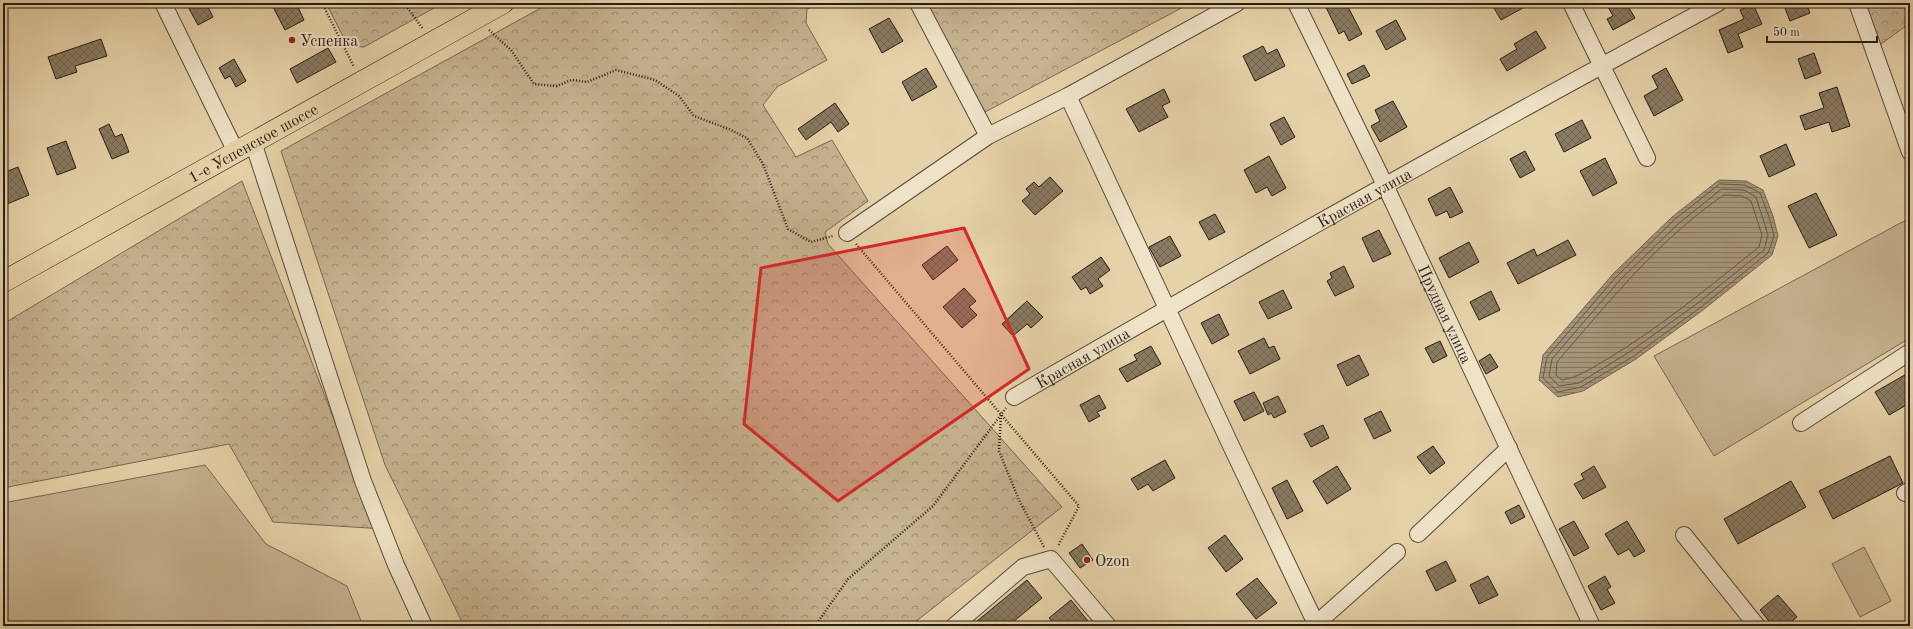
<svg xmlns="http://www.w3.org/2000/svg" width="1913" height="629" font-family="'Old Standard TT',serif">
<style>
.green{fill:#c6b390;stroke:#766852}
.forest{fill:url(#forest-crowns);stroke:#766852}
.water{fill:url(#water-rules);stroke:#736450}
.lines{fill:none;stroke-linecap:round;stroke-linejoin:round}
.shore{stroke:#665846;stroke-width:1}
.building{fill:url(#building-cross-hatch);stroke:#271d15}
.minor-casing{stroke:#574a3a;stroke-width:18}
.major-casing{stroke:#271d15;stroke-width:22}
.path{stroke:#271d15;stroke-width:2.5;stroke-dasharray:1 2;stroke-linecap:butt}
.minor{stroke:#efe2c7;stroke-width:16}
.major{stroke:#e6d2a9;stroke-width:21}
.marked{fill:#d62828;fill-opacity:0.2;stroke:#d62828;stroke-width:3;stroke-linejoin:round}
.poi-dot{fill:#8f2418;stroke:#efe2c7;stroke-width:1.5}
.labels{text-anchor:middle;stroke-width:4;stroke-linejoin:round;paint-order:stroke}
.poi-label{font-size:16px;fill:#271d15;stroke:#efe2c7;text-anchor:start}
.street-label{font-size:16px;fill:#271d15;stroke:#efe2c7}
</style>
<defs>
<pattern id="forest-crowns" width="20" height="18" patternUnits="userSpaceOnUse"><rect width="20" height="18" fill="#c6b390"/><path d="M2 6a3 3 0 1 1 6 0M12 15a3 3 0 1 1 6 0" fill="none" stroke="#a19174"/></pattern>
<pattern id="water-rules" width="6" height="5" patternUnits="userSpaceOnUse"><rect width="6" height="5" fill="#a59477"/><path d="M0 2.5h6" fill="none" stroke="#867860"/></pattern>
<pattern id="building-cross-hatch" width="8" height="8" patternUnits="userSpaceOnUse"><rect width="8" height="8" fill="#8a7b62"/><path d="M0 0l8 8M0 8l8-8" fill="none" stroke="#716450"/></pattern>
</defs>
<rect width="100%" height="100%" fill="#e6d2a9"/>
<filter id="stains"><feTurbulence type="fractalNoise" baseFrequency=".005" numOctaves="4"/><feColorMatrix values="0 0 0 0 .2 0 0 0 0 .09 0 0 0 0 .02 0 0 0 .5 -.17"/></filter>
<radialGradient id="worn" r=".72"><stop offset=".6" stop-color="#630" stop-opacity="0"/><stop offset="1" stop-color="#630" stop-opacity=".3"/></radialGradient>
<path class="green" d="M1906,220L1910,228V338L1714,456L1654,356Z
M205,465L266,544L347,586L363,626H3V503Z
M1864,547L1891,601L1860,617L1832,564Z"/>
<path class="forest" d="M326,3H443L364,47L348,46Z
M550,3H821L807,9L806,23L827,60L777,87L763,105L796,157L832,140L868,201L825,232L828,244L1062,507L910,626H464L385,465L281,151Z
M926,3H1191L985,112Z
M1865,3H1910V23L1877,47Z
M242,181L358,482L384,529L273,522L229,444L3,488V324Z"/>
<path class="water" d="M1719,180L1746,181L1763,190L1773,216L1778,236L1772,255L1703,310L1636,359L1583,391L1558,397L1539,380L1543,355L1613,274L1672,217Z"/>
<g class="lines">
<path class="shore" d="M1720,184L1745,185L1760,193L1769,217L1774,236L1768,253L1701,307L1634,356L1581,387L1558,392L1543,378L1547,357L1616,277L1674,220Z
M1722,189L1744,190L1756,197L1768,235L1764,250L1698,303L1631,351L1579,383L1559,386L1549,376L1552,359L1620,280L1678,224Z
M1724,195L1742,196L1751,201L1762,235L1759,247C1710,286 1662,326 1609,358C1593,367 1580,377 1562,380L1556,375L1557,362C1606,305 1661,237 1724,195Z"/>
</g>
<path class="building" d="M186,3H206L213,17L198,25Z
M271,3H296L304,20L285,30Z
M1324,3H1346L1362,34L1349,41L1344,31L1339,34Z
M1491,3H1532L1501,20Z
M1606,3H1626L1635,18L1613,30L1607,19L1613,16Z
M1783,3H1806L1810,13L1790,21Z
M1753,4L1762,24L1738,34L1743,47L1728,53L1719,30L1744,19L1740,10Z
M889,18L903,41L882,53L869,29Z
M1396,20L1406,39L1386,50L1376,31Z
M1536,31L1546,48L1507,71L1500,59L1517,49L1514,44Z
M101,39L107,56L75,66L77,72L56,79L48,57Z
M1263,46L1267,54L1277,49L1285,66L1255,81L1243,56Z
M328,48L336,62L297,83L290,69Z
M1814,53L1821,73L1805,79L1798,59Z
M234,59L246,81L236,87L230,76L225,79L219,68Z
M1364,65L1370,76L1352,84L1347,74Z
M926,68L937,87L912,101L902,82Z
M1666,68L1683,100L1654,116L1644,96L1658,88L1652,76Z
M1837,87L1850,126L1832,132L1829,122L1805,130L1800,116L1824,108L1819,93Z
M1164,89L1170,102L1162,106L1168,117L1139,132L1126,109Z
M1393,101L1407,127L1380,142L1371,126L1380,121L1375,110Z
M835,103L849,124L838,132L831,122L806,140L798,129Z
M1284,117L1295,137L1281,145L1270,124Z
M1582,120L1591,138L1564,152L1555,134Z
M109,124L115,137L122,134L129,152L112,159L99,129Z
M66,141L76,168L57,175L47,148Z
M1786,144L1795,165L1769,177L1760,156Z
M1525,151L1535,170L1520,178L1510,159Z
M1269,156L1286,188L1272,196L1267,187L1256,193L1244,170Z
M1605,158L1617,183L1593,196L1580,171Z
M18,167L29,195L7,204L3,194V173Z
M1050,177L1063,191L1035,215L1022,201L1030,194L1026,189L1034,182L1039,187Z
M1450,187L1463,212L1450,218L1447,211L1436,216L1428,199Z
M1816,193L1837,235L1809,248L1788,206Z
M1215,214L1225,232L1209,240L1199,222Z
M1379,230L1391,254L1373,262L1362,238Z
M1170,236L1181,256L1160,267L1149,247Z
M1568,240L1576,255L1518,284L1507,263L1534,249L1537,256Z
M1469,242L1479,262L1449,278L1439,258Z
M947,246L958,260L933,280L922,265Z
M1101,257L1110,270L1098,279L1103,286L1090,294L1086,287L1081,290L1072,277Z
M1344,266L1354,287L1335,296L1327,281L1332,278L1330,273Z
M964,288L976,301L969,307L977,315L962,328L943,307Z
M1283,290L1292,308L1268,319L1259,302Z
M1491,291L1500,310L1479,320L1470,302Z
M1027,301L1043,317L1031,328L1027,324L1013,336L1002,324Z
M1219,314L1229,335L1212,344L1201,323Z
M1264,338L1269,348L1274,346L1280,359L1250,374L1238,351Z
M1440,341L1447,356L1433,363L1425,348Z
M1151,346L1161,364L1127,382L1119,369L1137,360L1134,355Z
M1490,354L1498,367L1486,374L1479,361Z
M1359,355L1369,375L1347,386L1337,365Z
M1910,372V403L1889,415L1875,392Z
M1254,392L1264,411L1244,421L1234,401Z
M1099,395L1106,408L1097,412L1100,416L1089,422L1080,405Z
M1278,396L1286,412L1274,418L1271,413L1268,415L1263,403Z
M1381,411L1391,431L1374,439L1364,419Z
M1323,425L1329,438L1311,447L1304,434Z
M1433,446L1445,463L1430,474L1417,457Z
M1890,456L1903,483L1833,519L1819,491Z
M1165,460L1175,478L1153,491L1148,484L1138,490L1131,479Z
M1337,466L1351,489L1327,504L1313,481Z
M1594,466L1606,487L1583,499L1574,484L1584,479L1581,474Z
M1287,480L1303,511L1287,519L1272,488Z
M1791,481L1806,507L1738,544L1724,519Z
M1519,505L1525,517L1511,524L1505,512Z
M1574,521L1589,548L1574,556L1559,529Z
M1627,521L1645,551L1634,557L1629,549L1618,555L1605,534Z
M1225,535L1243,559L1226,572L1208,548Z
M1082,544L1093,560L1080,568L1069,553Z
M1446,561L1456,581L1436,591L1426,571Z
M1488,576L1498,595L1479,604L1470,585Z
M1605,576L1611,587L1607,589L1615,603L1601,610L1588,586Z
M1257,578L1277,603L1256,619L1236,594Z
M1027,580L1042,598L1008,626H971Z
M1778,595L1797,617L1786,626H1773L1760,610Z
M1071,600L1092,626H1056L1049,618Z"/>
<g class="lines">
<g class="minor-casing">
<g id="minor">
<path d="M163,3L236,152"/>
<path d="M918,3L988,136"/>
<path id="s1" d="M1296,3L1385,185L1592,626"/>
<path d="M1571,3L1647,158"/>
<path d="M1857,3L1910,152"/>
<path d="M1068,96L1233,450L1317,626"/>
<path d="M253,142L363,481L396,565L424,626"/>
<path d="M847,233L988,136L1068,96L1237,3"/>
<path id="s2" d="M1014,397C1247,262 1481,130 1718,3"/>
<path d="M1801,423L1910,352"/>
<path d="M1905,493L1910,490"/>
<path d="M1418,534L1509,448"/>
<path d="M1684,535L1757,626"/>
<path d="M1316,624L1397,552"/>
<path d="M954,626L1023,567L1051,559L1108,626"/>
</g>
</g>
<g class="major-casing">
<g id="major">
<path id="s3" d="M3,282L503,3"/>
</g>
</g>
<path class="path" d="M322,3L354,67
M404,3L423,29
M489,30L511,50L534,84L557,86L571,80L587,82L616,70L655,80L679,96L694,116L729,129L747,138L763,164L788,229L811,242L833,236
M856,244L1079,506L1058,546
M1001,415L999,451L1019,500L1044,547
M815,626L848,579L933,506L1006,408"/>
<use href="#minor" class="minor"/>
<use href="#major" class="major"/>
</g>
<path class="marked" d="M964,228L1029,369L838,501L744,424L761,268Z"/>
<g class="poi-dot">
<circle cx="292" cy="40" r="4"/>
<circle cx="1087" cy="560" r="4"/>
</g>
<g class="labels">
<g class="poi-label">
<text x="300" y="46">Успенка</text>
<text x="1095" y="566">Ozon</text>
</g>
<g class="street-label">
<text dy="6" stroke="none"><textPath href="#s3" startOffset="286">1-е Успенское шоссе</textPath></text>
<text dy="6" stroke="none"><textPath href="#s2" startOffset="403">Красная улица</textPath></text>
<text dy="6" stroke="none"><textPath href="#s1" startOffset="345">Прудная улица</textPath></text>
<text dy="6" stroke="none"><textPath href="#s2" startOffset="79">Красная улица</textPath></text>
</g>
</g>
<rect width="1913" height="629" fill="none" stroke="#e6d2a9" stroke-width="16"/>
<rect x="4" y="4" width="1905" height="621" fill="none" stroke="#271d15" stroke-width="2"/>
<rect x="8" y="8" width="1897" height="613" fill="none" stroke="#271d15"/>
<path d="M1767 36v6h110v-6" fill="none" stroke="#271d15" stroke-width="2"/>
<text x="1773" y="36" font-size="12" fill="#271d15" stroke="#efe2c7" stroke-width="3" paint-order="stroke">50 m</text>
<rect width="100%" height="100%" filter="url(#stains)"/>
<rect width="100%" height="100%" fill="url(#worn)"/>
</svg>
